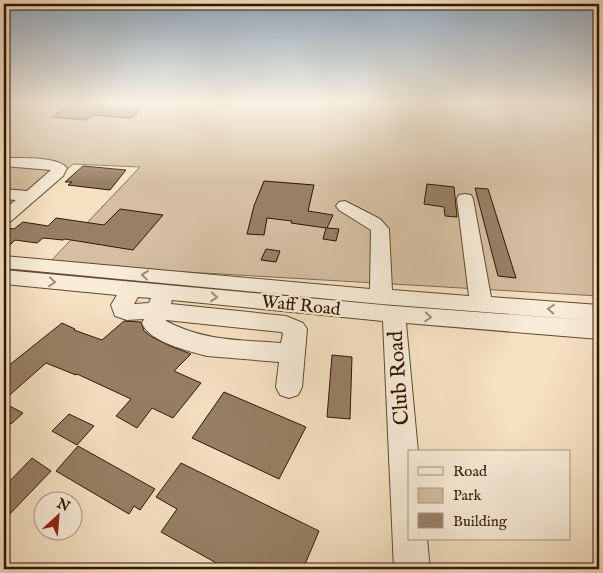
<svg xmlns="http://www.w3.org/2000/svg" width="603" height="573" font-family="'IM FELL English',serif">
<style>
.green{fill:#d4bfa2;stroke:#826a51}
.building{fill:#978065;stroke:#311600}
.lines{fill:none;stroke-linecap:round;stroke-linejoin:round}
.minor-casing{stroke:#624931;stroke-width:2}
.minor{fill:#f8ecd8;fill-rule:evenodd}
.oneway{stroke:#9e8c77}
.labels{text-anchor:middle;stroke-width:4.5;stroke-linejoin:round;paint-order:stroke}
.street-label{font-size:18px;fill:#311600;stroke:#f8ecd8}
.near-street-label{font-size:21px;fill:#311600;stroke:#f8ecd8}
</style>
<rect width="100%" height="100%" fill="#f5e2c3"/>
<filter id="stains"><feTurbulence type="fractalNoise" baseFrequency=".004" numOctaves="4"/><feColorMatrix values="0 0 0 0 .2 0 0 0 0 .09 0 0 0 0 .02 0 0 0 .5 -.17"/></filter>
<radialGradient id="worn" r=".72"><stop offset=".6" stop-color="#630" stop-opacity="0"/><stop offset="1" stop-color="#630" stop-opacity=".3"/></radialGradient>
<path class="green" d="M4,103H599V296L48,264L140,167L73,164L4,224Z"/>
<path class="building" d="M73,103H148L131,118L92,115L85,120L52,117Z
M83,166L126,170L110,190L68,185L72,182H65Z
M264,181L314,185L308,211L333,215L327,228L339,229L336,241L323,239L326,228L291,223L292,221L267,218L264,235L247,234L254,206Z
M427,184L454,187L457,217L445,216L444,207L424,204Z
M475,188L488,189L516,278L498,276Z
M120,209L163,215L133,250L65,239L63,240L43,238L37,243L15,240L4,251V232L8,228L14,229L23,222L48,226L56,218L104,225Z
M266,249L280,251L276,262L261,260Z
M124,321L141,322L144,331L152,337L170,346L191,354L174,371L201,383L173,418L152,408L137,428L116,416L131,399L77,374L76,375L46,363L4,400V364L8,366L62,323L75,329L74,330L102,340Z
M332,355L352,357L350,419L327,417Z
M224,392L306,427L279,479L192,438Z
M4,403L23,413L11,424L4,419Z
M69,414L94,426L77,445L52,431Z
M78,446L155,489L140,510L134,506L129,514L56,471Z
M32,458L51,471L4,520V487Z
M181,463L319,531L303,569H227L161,532L177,509L156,497Z"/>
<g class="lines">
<g class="minor-casing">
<path id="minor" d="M4,158C19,158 58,156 67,168L63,176L10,222L4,223V209L16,200L4,199V189L27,191L51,170L4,166Z
M465,194L471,195L473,199L491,297L599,305V321L381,304L4,268V256L370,289L371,230L339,210L336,206L339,202L345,201L380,219L389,229L392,290L469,296L457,199L459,195Z
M4,270L394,306L599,321V339L406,323L418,452H409V539H427L430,569H394L383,321L172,300L171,304L286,316L303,323L307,329L302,387L298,395L289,398L280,395L276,387L279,362L207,356C189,351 149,342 142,323L144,319L127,320L115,316L111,305L117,295L4,284ZM138,297L151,298L149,303L134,304ZM166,320L281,332L283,333L281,343C241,340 203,341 166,321Z"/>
</g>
<use href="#minor" class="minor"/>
</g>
<defs><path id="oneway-chevron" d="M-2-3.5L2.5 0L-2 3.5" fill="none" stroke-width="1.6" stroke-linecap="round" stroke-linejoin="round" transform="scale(1.25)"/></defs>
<g class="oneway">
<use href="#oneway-chevron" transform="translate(145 275) rotate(-174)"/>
<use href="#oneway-chevron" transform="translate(52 282) rotate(5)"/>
<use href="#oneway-chevron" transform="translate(214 297) rotate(5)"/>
<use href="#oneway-chevron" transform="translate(551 309) rotate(-176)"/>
<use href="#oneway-chevron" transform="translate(428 317) rotate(4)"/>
</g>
<linearGradient id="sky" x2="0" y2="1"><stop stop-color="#92abbf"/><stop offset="0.56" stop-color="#faf2e4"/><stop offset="1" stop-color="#faf2e4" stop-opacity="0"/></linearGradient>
<rect width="603" height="183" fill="url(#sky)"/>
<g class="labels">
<g class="street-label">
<text transform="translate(301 305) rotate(6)" y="6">Waff Road</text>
</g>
<g class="near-street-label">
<text transform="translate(398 378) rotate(-94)" y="7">Club Road</text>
</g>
</g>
<rect width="603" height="573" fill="none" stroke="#f5e2c3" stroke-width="20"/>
<rect x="5" y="5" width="593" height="563" fill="none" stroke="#311600" stroke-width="2.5"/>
<rect x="10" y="10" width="583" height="553" fill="none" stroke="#311600"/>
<rect x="408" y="450" width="162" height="90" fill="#f8ecd8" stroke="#a89682"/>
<rect x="418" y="467" width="25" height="8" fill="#f8ecd8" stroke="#a89682"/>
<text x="453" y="476" font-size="15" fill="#311600">Road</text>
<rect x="418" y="488" width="25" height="15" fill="#d4bfa2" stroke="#a89682"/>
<text x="453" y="500" font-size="15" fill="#311600">Park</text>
<rect x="418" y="513" width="25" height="15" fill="#978065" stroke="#a89682"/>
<text x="453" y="526" font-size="15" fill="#311600">Building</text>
<g transform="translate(58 516) rotate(26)"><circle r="24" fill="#f8ecd8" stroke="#a89682"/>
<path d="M0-4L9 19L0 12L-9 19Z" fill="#8f2418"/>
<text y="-8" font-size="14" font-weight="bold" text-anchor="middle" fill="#311600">N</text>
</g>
<rect width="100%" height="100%" filter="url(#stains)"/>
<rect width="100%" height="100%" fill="url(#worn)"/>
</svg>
